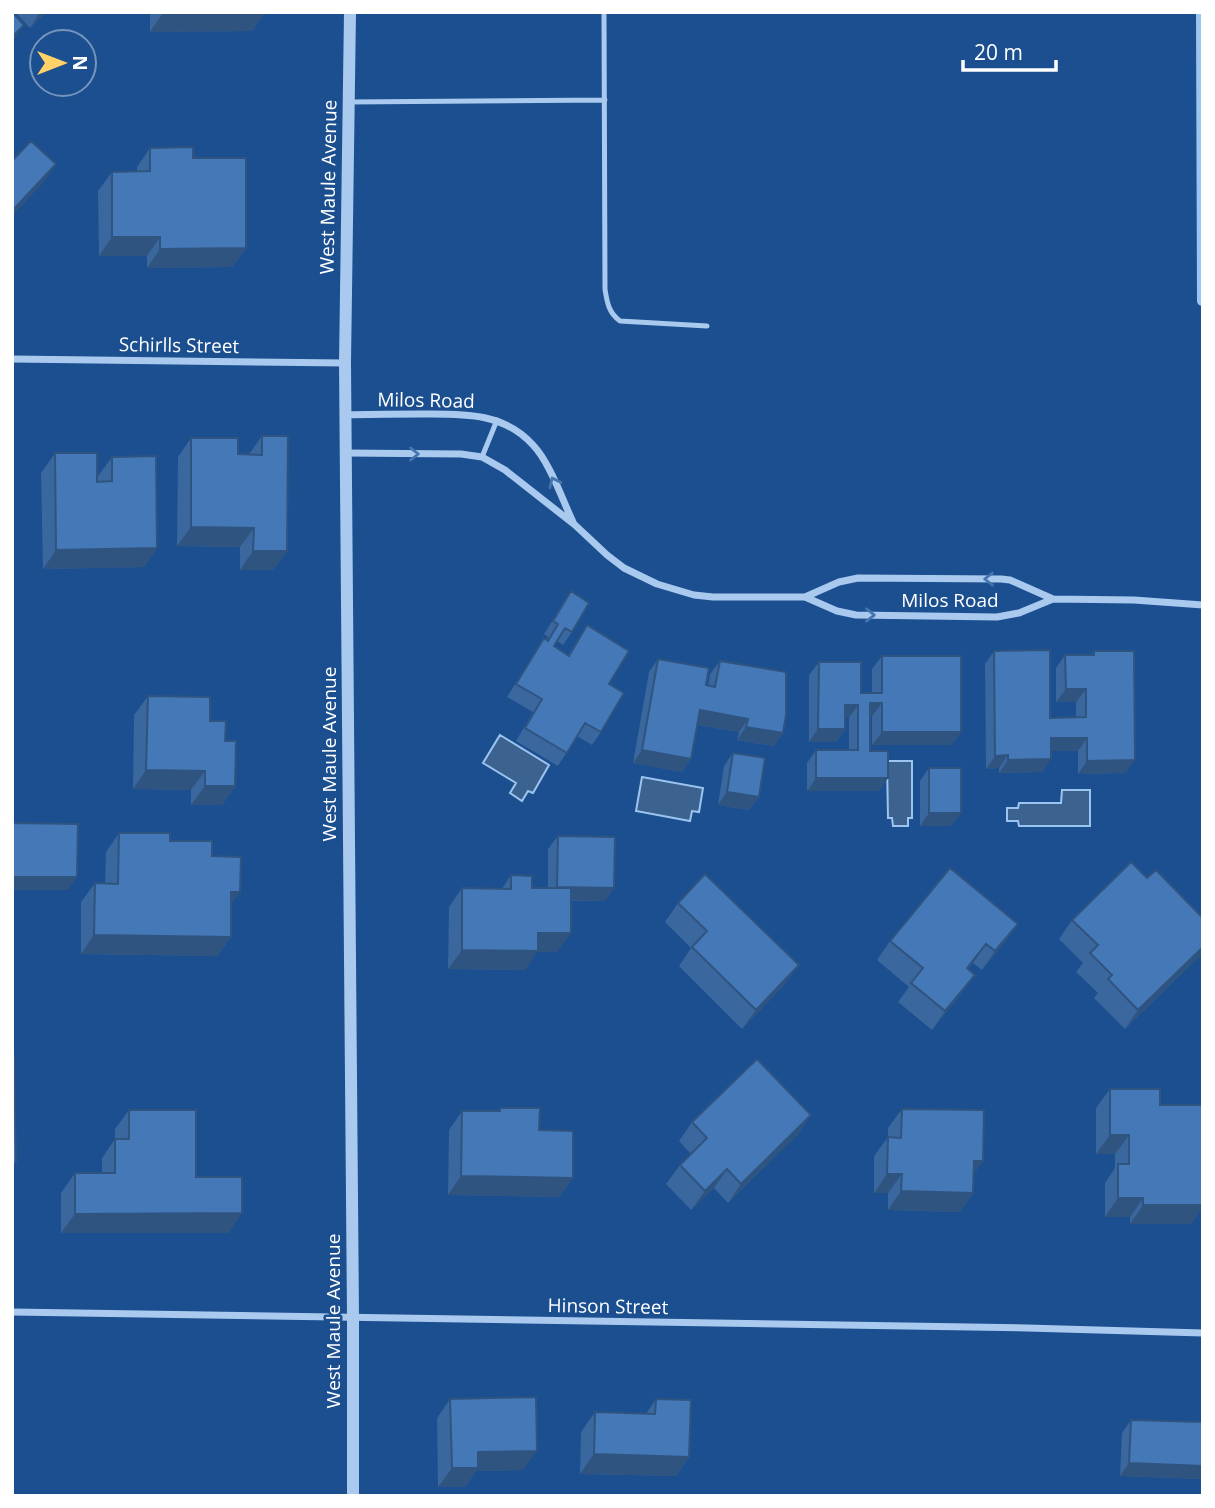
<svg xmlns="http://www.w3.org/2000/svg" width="1215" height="1508" font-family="'Open Sans',sans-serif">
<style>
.water{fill:#3c6290;stroke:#9cc4f0;stroke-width:2}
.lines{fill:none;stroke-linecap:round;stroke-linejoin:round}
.stream{stroke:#9cc4f0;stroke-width:10}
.service{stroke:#a9c9ee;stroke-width:5}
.minor{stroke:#a9c9ee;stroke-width:7}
.tertiary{stroke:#a9c9ee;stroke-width:12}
.wall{fill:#3a679d}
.shaded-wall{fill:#305480}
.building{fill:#4478b7;stroke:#305480;stroke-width:2}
.oneway{stroke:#4674ac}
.labels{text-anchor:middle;stroke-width:5;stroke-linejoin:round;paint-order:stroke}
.street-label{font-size:19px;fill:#fff;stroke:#1b4f8f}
</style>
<rect width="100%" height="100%" fill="#1b4f8f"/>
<path class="water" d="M500,735L549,765L533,793L528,791L522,801L510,793L516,783L483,763Z
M887,761H912V818H908V826H893L892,818H888Z
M642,777L703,788L699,812L692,811L690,821L636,811Z
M1062,790H1090V826H1019L1018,821H1007V808H1018L1019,803H1061Z"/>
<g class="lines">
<path class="stream" d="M1201,12L1202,301"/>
<path class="service" d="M604,12L605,289C607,303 609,313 620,321L707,326
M349,102L605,100
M482,457L497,420"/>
<path class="minor" d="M12,359L345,363
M346,415C371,414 397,414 422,414C463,414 503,412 533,445C550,463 562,499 573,522
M346,453L461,454L482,457L505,470L575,525L607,555L624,568L657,584L694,595L713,597H805L837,611L856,615L997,617L1019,613L1053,599L1134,600L1203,605
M805,597L839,582L858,578L1001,579L1010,580L1053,599
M12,1312L1027,1328L1203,1333"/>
<path class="tertiary" d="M350,12L345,363L353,1317V1496"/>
</g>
<path class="wall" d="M15,12H46L30,28Z
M150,12H265L252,31L150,32Z
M150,148L193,158L246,248L232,267L147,268V256H99L98,191L112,172L137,171V167Z
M262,436L287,551L273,570H240V547L177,546L178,457L191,438L238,454H249Z
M55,453L98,482V476L112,457L157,548L144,567L43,569L41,473Z
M571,591L572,632L563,645L557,641L554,646L568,655L587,625L609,684L601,732L592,745L577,736L558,766L516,741L533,712L507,697L544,638L547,640L548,637L544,634Z
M994,651L1050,718L1076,717V702H1056V668L1065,655H1092L1094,651L1126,773L1078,774V751H1051L1042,772L999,773V768L986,769L985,664Z
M882,656L961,732L951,745H872V716H870V751L888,778L879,791H807V763L816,750H849V718H845V729L836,742H809V675L819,662L861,693H872V669Z
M658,659L708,686L710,674L720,661L783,733L774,746L737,740L739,732L698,725L691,759L682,772L633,763L649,672Z
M148,696L210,721L225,741L235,786L222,805H191V790L133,789L134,715Z
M733,753L759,797L749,810L718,805L724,766Z
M929,768L951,826H920V781Z
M119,833L170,841L212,856L231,906V937L217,956L81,954V902L95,883L105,884L106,852Z
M558,836L605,901H571L557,952H537L525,970L448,969L449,907L462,888L502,889L511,875L532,888H548V849Z
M1147,878L1203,918V953L1125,1029L1094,998L1098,993L1076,972L1083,963L1059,939L1072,920Z
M678,903L799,965L785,984L742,1029L679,966L691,948L665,922Z
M1018,924L1004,943L982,970L973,963L968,969L961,994L932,1030L898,1002L909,987L877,960L890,941Z
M1110,1089L1160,1105H1203V1207L1191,1224H1130V1217H1105V1183L1115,1168V1154H1096V1108Z
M500,1108L539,1130L573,1178L559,1197L448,1195L449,1130L462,1111H497Z
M902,1109L974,1174L973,1193L960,1212L888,1210V1193H874V1156L888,1137V1128Z
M129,1110L196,1177L229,1233H61V1193L75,1173H102V1158L115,1139V1129Z
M811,1115L798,1134L728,1203L714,1188L691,1210L666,1184L680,1165L691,1154L679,1141L692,1122Z
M450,1399L523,1470L476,1471L465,1487H438L437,1418Z
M656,1399L689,1457L676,1476L580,1474L581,1432L595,1412L646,1414Z
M1131,1420L1203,1441V1479L1120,1476L1122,1433Z"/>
<path class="shaded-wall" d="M40,12H46L30,28Z
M265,12L252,31L150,32L163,13Z
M24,25L12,42V37Z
M56,164L43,183L12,216V211Z
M112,237H160L147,256H99Z
M246,248L232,267L147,268L160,249Z
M191,527L254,528L240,547L177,546Z
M157,548L144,567L43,569L56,550Z
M253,551H287L273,570H240Z
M1066,689H1086L1076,702H1056Z
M870,703H882L872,716H861Z
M845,705H858L849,718H836Z
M700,710L748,719L739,732L691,724Z
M746,727L783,733L774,746L737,740Z
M818,729H845L836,742H809Z
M882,732H961L951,745H872Z
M1051,738H1087L1078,751H1042Z
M642,750L691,759L682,772L633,763Z
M1008,755L999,768L986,769L995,756Z
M1051,759L1042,772L999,773L1008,760Z
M1135,760L1126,773L1078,774L1087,761Z
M146,770L205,771L191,790L133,789Z
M816,778H888L879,791H807Z
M205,786H235L222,805H191Z
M727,792L759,797L749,810L718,805Z
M929,813H961L951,826H920Z
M12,877H77L68,890H12Z
M557,887L614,888L605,901L548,900Z
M231,892H240L227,911Z
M1018,924L1004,943L982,970L995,951Z
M538,933H571L557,952H537L525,970L448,969L462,950Z
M94,935L231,937L217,956L81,954Z
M986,944L973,963L953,987L967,968Z
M1203,947V953L1125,1029L1138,1010Z
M799,965L785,984L742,1029L756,1010Z
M975,975L961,994L932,1030L945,1011Z
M811,1115L798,1134L728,1203L741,1184Z
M1110,1135H1129L1115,1154H1096Z
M974,1161H983L970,1180Z
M727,1169L714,1188L691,1210L705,1191Z
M887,1174H902L888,1193H874Z
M461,1176L573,1178L559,1197L448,1195Z
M901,1191L973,1193L960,1212L888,1210Z
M1118,1198H1143L1130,1217H1105Z
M1143,1205H1203V1207L1191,1224H1130Z
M242,1213L229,1233H61L75,1214Z
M537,1451L523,1470L476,1471L465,1487H438L452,1468L478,1452Z
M594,1454L689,1457L676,1476L580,1474Z
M1129,1463L1203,1466V1479L1120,1476Z"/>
<path class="building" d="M12,12L24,25L12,37Z
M163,12H232L163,13Z
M31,141L56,164L12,211V161Z
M193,147V158H246V248L160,249V237H112V172L150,171V148Z
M262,436H288L287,551H253L254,528L191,527V438H238V454L262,455Z
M55,453H97V482L112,481V457L156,456L157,548L56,550Z
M571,591L589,603L572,632L565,628L554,646L569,656L587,625L629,651L609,684L624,693L601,732L585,723L567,753L525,728L542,699L516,684L544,638L548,641L558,624L553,621Z
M1050,650V718L1086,717V689H1066L1065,655H1094V651H1134L1135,760L1087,761V738H1051V759L1008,760V755L995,756L994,651Z
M882,656H961V732H882V703H870V751H888V778H816V750H858V705H845V729H818L819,662H861V693H882Z
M658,659L709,668L706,685L715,687L720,661L786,672V715L783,733L746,727L748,719L700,710L691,759L642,750Z
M148,696L210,697V721H226L225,741H236L235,786H205V771L146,770Z
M733,753L765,758L759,797L727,792Z
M929,768H961V813H929Z
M13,823L78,824L77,877H12Z
M119,833H170V841H212V856L241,857L240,892H231V937L94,935L95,883L118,884Z
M558,836L615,837L614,888L557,887Z
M1131,862L1147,878L1156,870L1203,918V947L1138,1010L1108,979L1112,975L1090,953L1098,945L1072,920Z
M950,868L1018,924L995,951L986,944L967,968L975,975L945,1011L911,983L923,968L890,941Z
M705,874L799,965L756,1010L692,947L707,931L678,903Z
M511,875L532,876V888H571V933H538V951L462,950V888L511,889Z
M12,1055H14L16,1163H12Z
M757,1059L811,1115L741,1184L727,1169L705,1191L680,1165L707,1138L692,1122Z
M1110,1089H1160V1105H1203V1205H1143V1198H1118V1164H1129V1135H1110Z
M500,1108H540L539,1130L573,1131V1178L461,1176L462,1111H500Z
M902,1109L984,1110L983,1161H974L973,1193L901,1191L902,1174H887L888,1137L901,1138Z
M129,1110H196V1177H242V1213L75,1214V1173H115V1139H129Z
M536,1397L537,1451L478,1452V1468H452L450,1399Z
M656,1399L691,1400L689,1457L594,1454L595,1412L655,1414Z
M1131,1420L1203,1422V1466L1129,1463Z"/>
<defs><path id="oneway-chevron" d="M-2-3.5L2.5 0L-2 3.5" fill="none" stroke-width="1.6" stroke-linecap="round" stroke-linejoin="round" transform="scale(1.75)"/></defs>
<g class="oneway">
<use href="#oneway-chevron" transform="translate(414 454)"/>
<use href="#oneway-chevron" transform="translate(554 482) rotate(-115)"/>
<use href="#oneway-chevron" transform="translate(989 579) rotate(-180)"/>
<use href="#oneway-chevron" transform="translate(870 615) rotate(1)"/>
</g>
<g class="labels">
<g class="street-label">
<text transform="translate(328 187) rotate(-89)" y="7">West Maule Avenue</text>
<text transform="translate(179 345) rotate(1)" y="7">Schirlls Street</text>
<text transform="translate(426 400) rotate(1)" y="7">Milos Road</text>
<text x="950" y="607">Milos Road</text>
<text transform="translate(329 754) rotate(-90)" y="7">West Maule Avenue</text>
<text transform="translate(608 1306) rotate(1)" y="7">Hinson Street</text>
<text transform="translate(333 1321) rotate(-90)" y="7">West Maule Avenue</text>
</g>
</g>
<rect width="1215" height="1508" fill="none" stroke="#ffffff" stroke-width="28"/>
<g transform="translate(63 63) rotate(90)"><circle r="33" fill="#1b4f8f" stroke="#7695bc" stroke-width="2"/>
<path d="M0-5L12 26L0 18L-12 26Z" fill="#ffd166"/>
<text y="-10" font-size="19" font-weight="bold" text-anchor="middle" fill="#ffffff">N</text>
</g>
<path d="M963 60v10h93v-10" fill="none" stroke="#ffffff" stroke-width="3.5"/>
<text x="974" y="60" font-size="21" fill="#ffffff" stroke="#1b4f8f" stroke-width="5" paint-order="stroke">20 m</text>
</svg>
